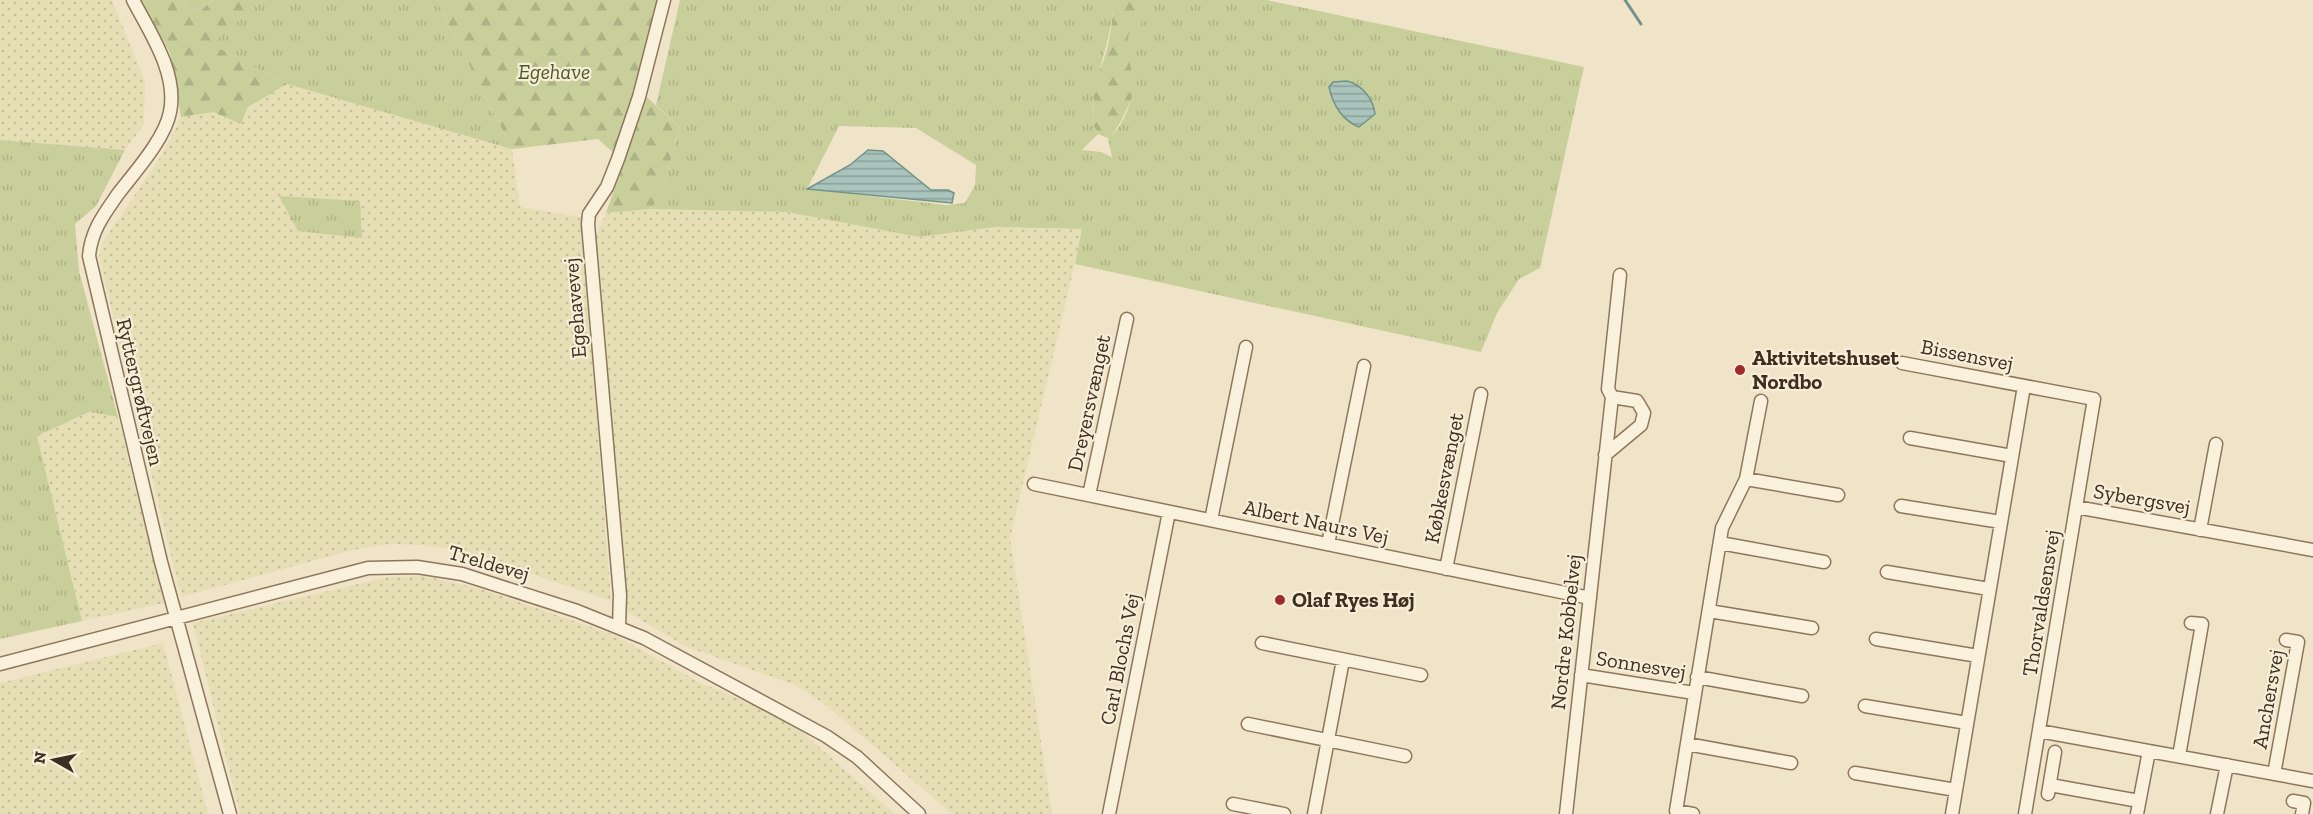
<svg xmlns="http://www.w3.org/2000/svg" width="2313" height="814" font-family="'Zilla Slab',serif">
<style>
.farmland{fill:url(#farmland-dots)}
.grass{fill:url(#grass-tufts);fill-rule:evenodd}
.forest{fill:url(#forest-firs)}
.water{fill:url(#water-rules);stroke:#6f938a;stroke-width:1.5}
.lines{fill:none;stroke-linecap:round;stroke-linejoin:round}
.stream{stroke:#6f938a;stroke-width:3}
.minor-casing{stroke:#8d765c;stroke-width:15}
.minor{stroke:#faf1dc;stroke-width:12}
.poi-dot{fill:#9e2a2b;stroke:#f7eed8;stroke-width:2}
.labels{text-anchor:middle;stroke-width:4.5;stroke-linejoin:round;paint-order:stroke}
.park-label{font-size:21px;font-style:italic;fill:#4d5a26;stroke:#f7eed8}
.street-label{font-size:21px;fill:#3d2e20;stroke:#f7eed8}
.poi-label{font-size:21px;font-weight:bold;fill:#3d2e20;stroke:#f7eed8;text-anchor:start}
</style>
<defs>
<pattern id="farmland-dots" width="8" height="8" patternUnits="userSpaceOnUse" patternTransform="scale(1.5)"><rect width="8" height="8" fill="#e6deb5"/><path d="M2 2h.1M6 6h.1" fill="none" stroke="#c6bf9b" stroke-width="1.8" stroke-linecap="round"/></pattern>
<pattern id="grass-tufts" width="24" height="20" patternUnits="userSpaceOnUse" patternTransform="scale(1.5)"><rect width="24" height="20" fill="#c9cf9b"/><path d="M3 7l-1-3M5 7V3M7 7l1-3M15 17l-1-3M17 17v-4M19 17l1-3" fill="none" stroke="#aeb285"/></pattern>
<pattern id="forest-firs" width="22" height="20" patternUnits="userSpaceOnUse" patternTransform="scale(1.5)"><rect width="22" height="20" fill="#c9cf9b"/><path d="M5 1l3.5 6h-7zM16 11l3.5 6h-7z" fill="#aeb285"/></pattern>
<pattern id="water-rules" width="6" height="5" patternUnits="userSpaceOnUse" patternTransform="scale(1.5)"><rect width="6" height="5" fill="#a9c4bc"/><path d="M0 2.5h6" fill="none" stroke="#8ba098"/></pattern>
</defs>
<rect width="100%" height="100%" fill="#f0e4c8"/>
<path class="farmland" d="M0,0H112L145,82L144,124L125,150L0,140Z
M287,84L512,149L520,207L581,217L611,601L468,552L421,545L390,544L352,550L181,597L99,257L102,243L162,155L181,117L213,112L241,124L248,107Z
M651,209L787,212L919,237L995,227L1083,229L1010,538L1052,814H952L826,705L793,684L687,647L625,611L622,529L593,242L606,213Z
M89,412L118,417L164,603L82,621L37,436Z
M425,576L481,589L614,635L701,683L787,719L895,814H240L193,623L388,577Z
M163,643L208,814H0V683Z"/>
<path class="grass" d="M180,0H213L199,12Z
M263,0H436L512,149L287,84L210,44Z
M680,0H1113C1116,39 1080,101 1098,134L1082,150L1101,152L1112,157L1108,138C1126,126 1136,92 1132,71C1129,62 1124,54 1126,44C1128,28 1141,13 1150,0H1266L1584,67L1540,268L1519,279L1497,313L1481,352L1075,264L1082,229L995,227L919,237L787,212L651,209L663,190L679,127L656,105ZM839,126L916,128L976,165L975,185L965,203L947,205L807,189Z
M0,140L125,150L96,206L75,224L79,271L118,417L89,412L37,436L82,621L0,639Z
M279,196L360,201L362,238L298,231Z"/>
<path class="forest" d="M139,0H180L199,12L213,0H263L211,44L287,84L248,107L241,124L213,112L181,117L170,53Z
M436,0H657L635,86L679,127L663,190L651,209L606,213L624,162L598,139L512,149Z
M1113,0H1150L1140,27L1133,25C1117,54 1138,67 1133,93C1131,101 1127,108 1124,115C1120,123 1115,133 1108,138L1098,134L1093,124L1094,79C1107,64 1114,20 1113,0Z"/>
<path class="water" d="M1347,81C1362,85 1373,98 1375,114L1359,127C1342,120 1333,105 1329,87L1333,82Z
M868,150L883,151L931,190H948L954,193L952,203L807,189L850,165Z"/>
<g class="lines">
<path class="stream" d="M1625,0L1641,24"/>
<g class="minor-casing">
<path id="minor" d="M133,0C150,33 178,73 170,112C165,139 134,173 118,194C104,214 91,231 89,256L161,562L230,814
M1902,363L2094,399L2025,814
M1612,397L1608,389L1620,275
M1910,438L2012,456
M1746,479L1761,401
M1034,484L1590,598
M1089,495L1127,319
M1901,506L2001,522
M2076,507L2313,550
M1211,520L1246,347
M2200,530L2216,444
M1720,543L1824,562
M1328,544L1364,366
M1446,569L1481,394
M1887,572L1989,589
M1709,611L1812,628
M619,626L620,595L588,224L589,214L607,187L618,159L639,97L664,0
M1876,639L1978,656
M1262,643L1421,675
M0,664L368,568L417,567L462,574L577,611L644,638L826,736L857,757L919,814
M1581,675L1694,693
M1697,677L1802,696
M1865,706L1967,723
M1248,724L1405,756
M2039,731L2313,781
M1687,744L1791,763
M2179,756L2202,624L2191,623
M1855,773L1956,790
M2274,774L2298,642L2286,640
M2050,785L2139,801
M2048,794L2055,752
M2293,801L2304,803L2302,814
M1233,804L1284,814
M1109,814L1169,512
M1314,814L1343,660
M1566,814C1581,675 1596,536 1612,397L1637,401L1644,413L1641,425L1605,455
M1693,814L1676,811L1722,528L1746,479L1838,495
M1952,814L2024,386
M2137,814L2149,751
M2217,814L2227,765"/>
</g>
<use href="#minor" class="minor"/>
</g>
<g class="poi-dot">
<circle cx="1740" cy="370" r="6"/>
<circle cx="1280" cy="600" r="6"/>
</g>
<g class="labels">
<g class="park-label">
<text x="554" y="79">Egehave</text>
</g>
<g class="street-label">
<text transform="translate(575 308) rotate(-95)" y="7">Egehavevej</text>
<text transform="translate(1967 355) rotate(11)" y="7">Bissensvej</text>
<text transform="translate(140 392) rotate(77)" y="7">Ryttergrøftvejen</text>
<text transform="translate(1089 403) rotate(-78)" y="7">Dreyersvænget</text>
<text transform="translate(1444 478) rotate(-79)" y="7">Købkesvænget</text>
<text transform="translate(2142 499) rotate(10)" y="7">Sybergsvej</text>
<text transform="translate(1316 522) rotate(12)" y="7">Albert Naurs Vej</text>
<text transform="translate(489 563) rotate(16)" y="7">Treldevej</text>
<text transform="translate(2041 603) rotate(-81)" y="7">Thorvaldsensvej</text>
<text transform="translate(1566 632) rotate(-84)" y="7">Nordre Kobbelvej</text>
<text transform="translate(1120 659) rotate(-79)" y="7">Carl Blochs Vej</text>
<text transform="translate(1641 665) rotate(9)" y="7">Sonnesvej</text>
<text transform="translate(2268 699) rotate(-80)" y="7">Anchersvej</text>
</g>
<g class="poi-label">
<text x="1752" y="365">Aktivitetshuset<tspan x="1752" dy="24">Nordbo</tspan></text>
<text x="1292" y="607">Olaf Ryes Høj</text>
</g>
</g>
<g transform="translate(54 760) rotate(279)" stroke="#f7eed8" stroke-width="4.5" paint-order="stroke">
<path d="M0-4.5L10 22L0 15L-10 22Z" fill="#3d2e20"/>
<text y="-9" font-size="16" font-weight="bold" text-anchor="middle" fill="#3d2e20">N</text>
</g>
</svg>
